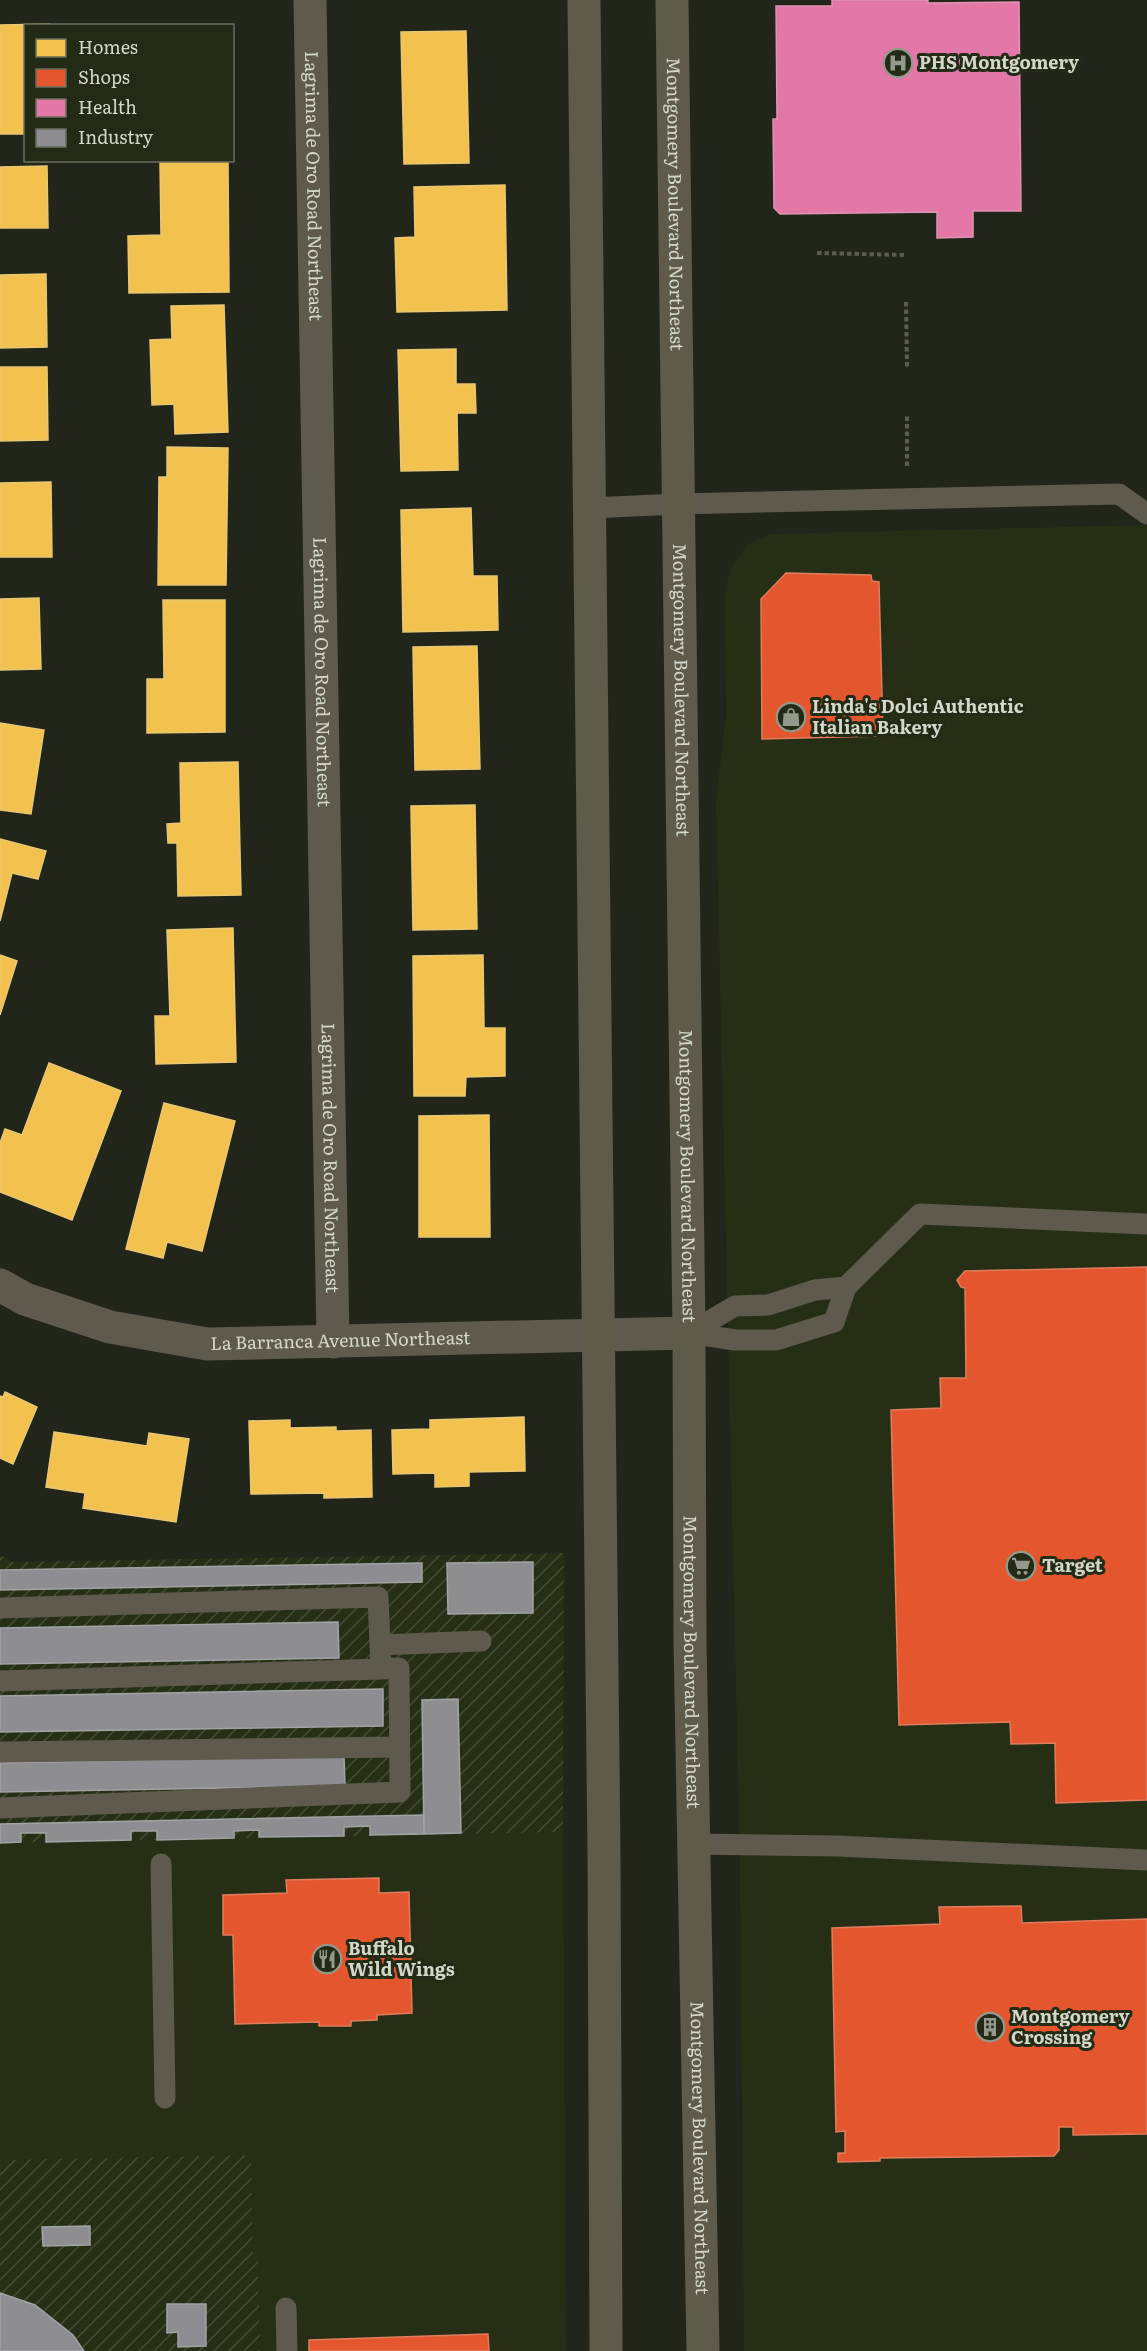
<svg xmlns="http://www.w3.org/2000/svg" width="1147" height="2351" font-family="Literata,serif">
<style>
.built{fill:#262f15}
.industrial{fill:url(#industrial-furrows)}
.homes{fill:#f2c14e;stroke:#e8c873;stroke-width:1.5}
.shops{fill:#e4572e;stroke:#df7d5d;stroke-width:1.5}
.health{fill:#e377a8;stroke:#de94b2;stroke-width:1.5}
.industry{fill:#8d8d92;stroke:#a2a3a3;stroke-width:1.5}
.lines{fill:none;stroke-linecap:round;stroke-linejoin:round}
.path{stroke:#5c5b50;stroke-width:4;stroke-dasharray:4.5 3;stroke-linecap:butt}
.lane{stroke:#5e5b4e;stroke-width:21}
.street{stroke:#5e5b4e;stroke-width:33}
.primary{stroke:#5e5b4a;stroke-width:33}
.labels{text-anchor:middle;stroke-width:6;stroke-linejoin:round;paint-order:stroke}
.poi-label{font-size:18px;font-weight:bold;fill:#d2d7ca;stroke:#232a15;text-anchor:start}
.street-label{font-size:18px;fill:#d2d7ca;stroke:#232a15}
</style>
<defs>
<pattern id="industrial-furrows" width="10" height="10" patternUnits="userSpaceOnUse" patternTransform="scale(1.5)"><rect width="10" height="10" fill="#262f15"/><path d="M-1 1l2-2M0 10L10 0M9 11l2-2" fill="none" stroke="#454c36"/></pattern>
</defs>
<rect width="100%" height="100%" fill="#22251a"/>
<path class="built" d="M1147,525V2351H744L740,1864L716,800L726,718L725,593L731,567L747,545L770,534Z
M563,1832L566,2351H260L258,2258H253L251,2155L0,2160V1843Z"/>
<path class="industrial" d="M564,1553L563,1832L0,1843V1555L11,1562Z
M251,2155L253,2257L258,2258L260,2351H0V2160Z"/>
<path class="homes" d="M50,24V26H26V134H0V25Z
M466,31L469,163L404,164L401,32Z
M160,161H228L229,292L129,293L128,236L161,235Z
M47,166L48,228H0V167Z
M505,185L507,310L397,312L395,238L415,237L414,187Z
M46,274L47,347L0,348V275Z
M224,305L228,432L175,434L174,404L152,405L150,340L172,339L171,306Z
M456,349V384H475L476,413H457L458,470L401,471L398,350Z
M0,367H47L48,440L0,441Z
M167,447L228,448L226,585H158L159,477H167Z
M51,482L52,557H0V483Z
M471,508L473,576H497L498,630L403,632L401,510Z
M39,598L41,669L0,670V599Z
M163,600H225V732L147,733V679H164Z
M477,646L480,769L415,770L413,647Z
M0,723L44,730L31,814L0,810Z
M238,762L241,895L178,896L177,843H168L167,824L181,823L180,763Z
M475,805L477,929L413,930L411,806Z
M0,839L46,851L38,879L12,873L0,921Z
M233,928L236,1062L156,1064L155,1016H170L167,930Z
M0,955L17,961L0,1015Z
M483,955L484,1028H505V1076L466,1077L465,1096H414L413,956Z
M49,1063L121,1091L72,1220L0,1192V1143L5,1129L22,1135Z
M164,1103L235,1121L202,1251L167,1242L163,1258L126,1249Z
M489,1115L490,1237H419V1116Z
M5,1392L37,1407L13,1464L0,1458V1396L3,1397Z
M524,1417L525,1471L469,1472V1486L435,1487V1473L393,1474L392,1430L430,1429V1420Z
M290,1420V1428L336,1427V1431L371,1430L372,1497L324,1498V1493L251,1494L249,1421Z
M54,1432L147,1446L149,1433L189,1439L176,1522L83,1508L85,1493L46,1487Z"/>
<path class="shops" d="M786,573L871,575L872,581L879,582L883,732L880,736L762,739L761,599Z
M1147,1267V1800L1056,1803L1055,1743L1011,1744L1010,1722L899,1725L891,1410L941,1408L940,1378H966L965,1288L961,1287L957,1280L965,1271Z
M379,1878V1893L409,1892L412,2013L377,2015V2020L351,2021V2026H319V2022L235,2024L233,1935H223V1895L287,1893L286,1880Z
M1021,1906L1022,1923L1147,1919V2134L1073,2135V2127H1059V2150L1054,2156L880,2158V2161L838,2162V2153H845V2131L836,2132L832,1928L940,1924L939,1907Z
M488,2334L489,2351H309V2340Z"/>
<path class="health" d="M832,0H928V3L1019,2L1021,211H973V237L937,238V212L780,214L774,208L773,119H777L776,6H832Z"/>
<path class="industry" d="M533,1562V1613L448,1614L447,1563Z
M422,1563V1582L0,1590V1570Z
M338,1622L339,1658L0,1664V1628Z
M383,1689V1726L0,1732V1696Z
M458,1699L461,1833L424,1834L422,1700Z
M344,1756L345,1786L0,1792V1763Z
M424,1815V1834L370,1835V1826L344,1827V1836L259,1837V1830L234,1831V1838L157,1840V1831H131V1840L46,1842V1833H21V1842L0,1843V1824Z
M90,2226V2245L43,2246L42,2227Z
M0,2293L35,2305L73,2335L84,2351H0Z
M167,2304H206V2346L178,2347V2332L167,2333Z"/>
<g class="lines">
<path class="path" d="M817,253L905,255
M906,302L907,367
M907,466V414"/>
<path class="lane" d="M590,508L678,504L1119,494L1147,514
M689,1333L735,1340H776L834,1322L846,1287L920,1214L1147,1224
M689,1333L735,1306L768,1305L815,1290L846,1287
M0,1608L378,1597L381,1669L399,1668L400,1792L0,1808
M380,1645L481,1641
M0,1681L381,1669
M0,1752L399,1747
M694,1844L837,1846L1147,1860
M161,1864L165,2098
M286,2308L287,2351"/>
<g class="street">
<path id="s1" d="M310,0L333,1342"/>
<path id="s2" d="M0,1285L25,1299L110,1327L207,1344L689,1333"/>
</g>
<g class="primary">
<path d="M584,0L604,1856L606,2351"/>
<path id="s3" d="M672,0L689,1333L690,1640L703,2351"/>
</g>
</g>
<defs>
<g id="hospital-ring" transform="scale(1.5)"><circle r="9.5" fill="#232a15" stroke="#94998c" stroke-width="1.5"/><path d="M-5-5h3v3.5h4V-5h3V5h-3V1.5h-4V5h-3Z" fill="#94998c"/></g>
<g id="shop-ring" transform="scale(1.5)"><circle r="9.5" fill="#232a15" stroke="#94998c" stroke-width="1.5"/><path d="M-5-2.5h2.3a2.7 3.5 0 0 1 5.4 0H5L5.5 6h-11ZM-1.5-2.5h3a1.5 2.3 0 0 0-3 0Z" fill="#94998c"/></g>
<g id="supermarket-ring" transform="scale(1.5)"><circle r="9.5" fill="#232a15" stroke="#94998c" stroke-width="1.5"/><path d="M-6-5.5h2.5l.6 2H6L4.5 2H-2.5L-4.4-4H-6ZM-1.5 3.2a1.3 1.3 0 1 0 .1 0ZM3 3.2a1.3 1.3 0 1 0 .1 0Z" fill="#94998c"/></g>
<g id="restaurant-ring" transform="scale(1.5)"><circle r="9.5" fill="#232a15" stroke="#94998c" stroke-width="1.5"/><path d="M-5-6h1v4h1v-4h1v4h1v-4h1v5L-1.5 .5V6h-2V.5L-5-1ZM5-6V6H3V1.5H1.5Q1.5-4 5-6Z" fill="#94998c"/></g>
<g id="building-ring" transform="scale(1.5)"><circle r="9.5" fill="#232a15" stroke="#94998c" stroke-width="1.5"/><path d="M-4-6H4V6H1V3H-1V6H-4ZM-2.5-4.3h1.7v1.8h-1.7ZM.8-4.3h1.7v1.8H.8ZM-2.5-1h1.7V.8h-1.7ZM.8-1h1.7V.8H.8Z" fill="#94998c"/></g>
</defs>
<g fill-rule="evenodd">
<use href="#hospital-ring" x="898" y="63"/>
<use href="#shop-ring" x="791" y="717"/>
<use href="#supermarket-ring" x="1021" y="1566"/>
<use href="#restaurant-ring" x="327" y="1959"/>
<use href="#building-ring" x="990" y="2027"/>
</g>
<g class="labels">
<g class="poi-label">
<text x="919" y="69">PHS Montgomery</text>
<text x="812" y="713">Linda's Dolci Authentic<tspan x="812" dy="21">Italian Bakery</tspan></text>
<text x="1042" y="1572">Target</text>
<text x="348" y="1955">Buffalo<tspan x="348" dy="21">Wild Wings</tspan></text>
<text x="1011" y="2023">Montgomery<tspan x="1011" dy="21">Crossing</tspan></text>
</g>
<g class="street-label">
<text dy="6" stroke="none"><textPath href="#s1" startOffset="186">Lagrima de Oro Road Northeast</textPath></text>
<text dy="6" stroke="none"><textPath href="#s3" startOffset="204">Montgomery Boulevard Northeast</textPath></text>
<text dy="6" stroke="none"><textPath href="#s1" startOffset="672">Lagrima de Oro Road Northeast</textPath></text>
<text dy="6" stroke="none"><textPath href="#s3" startOffset="690">Montgomery Boulevard Northeast</textPath></text>
<text dy="6" stroke="none"><textPath href="#s1" startOffset="1158">Lagrima de Oro Road Northeast</textPath></text>
<text dy="6" stroke="none"><textPath href="#s3" startOffset="1176">Montgomery Boulevard Northeast</textPath></text>
<text dy="6" stroke="none"><textPath href="#s2" startOffset="350">La Barranca Avenue Northeast</textPath></text>
<text dy="6" stroke="none"><textPath href="#s3" startOffset="1662">Montgomery Boulevard Northeast</textPath></text>
<text dy="6" stroke="none"><textPath href="#s3" startOffset="2148">Montgomery Boulevard Northeast</textPath></text>
</g>
</g>
<rect x="24" y="24" width="210" height="138" fill="#232a15" stroke="#696f5d" stroke-width="1.5"/>
<rect x="36" y="39" width="30" height="18" fill="#f2c14e" stroke="#696f5d" stroke-width="1.5"/>
<text x="78" y="54" font-size="18" fill="#d2d7ca">Homes</text>
<rect x="36" y="69" width="30" height="18" fill="#e4572e" stroke="#696f5d" stroke-width="1.5"/>
<text x="78" y="84" font-size="18" fill="#d2d7ca">Shops</text>
<rect x="36" y="99" width="30" height="18" fill="#e377a8" stroke="#696f5d" stroke-width="1.5"/>
<text x="78" y="114" font-size="18" fill="#d2d7ca">Health</text>
<rect x="36" y="129" width="30" height="18" fill="#8d8d92" stroke="#696f5d" stroke-width="1.5"/>
<text x="78" y="144" font-size="18" fill="#d2d7ca">Industry</text>
</svg>
